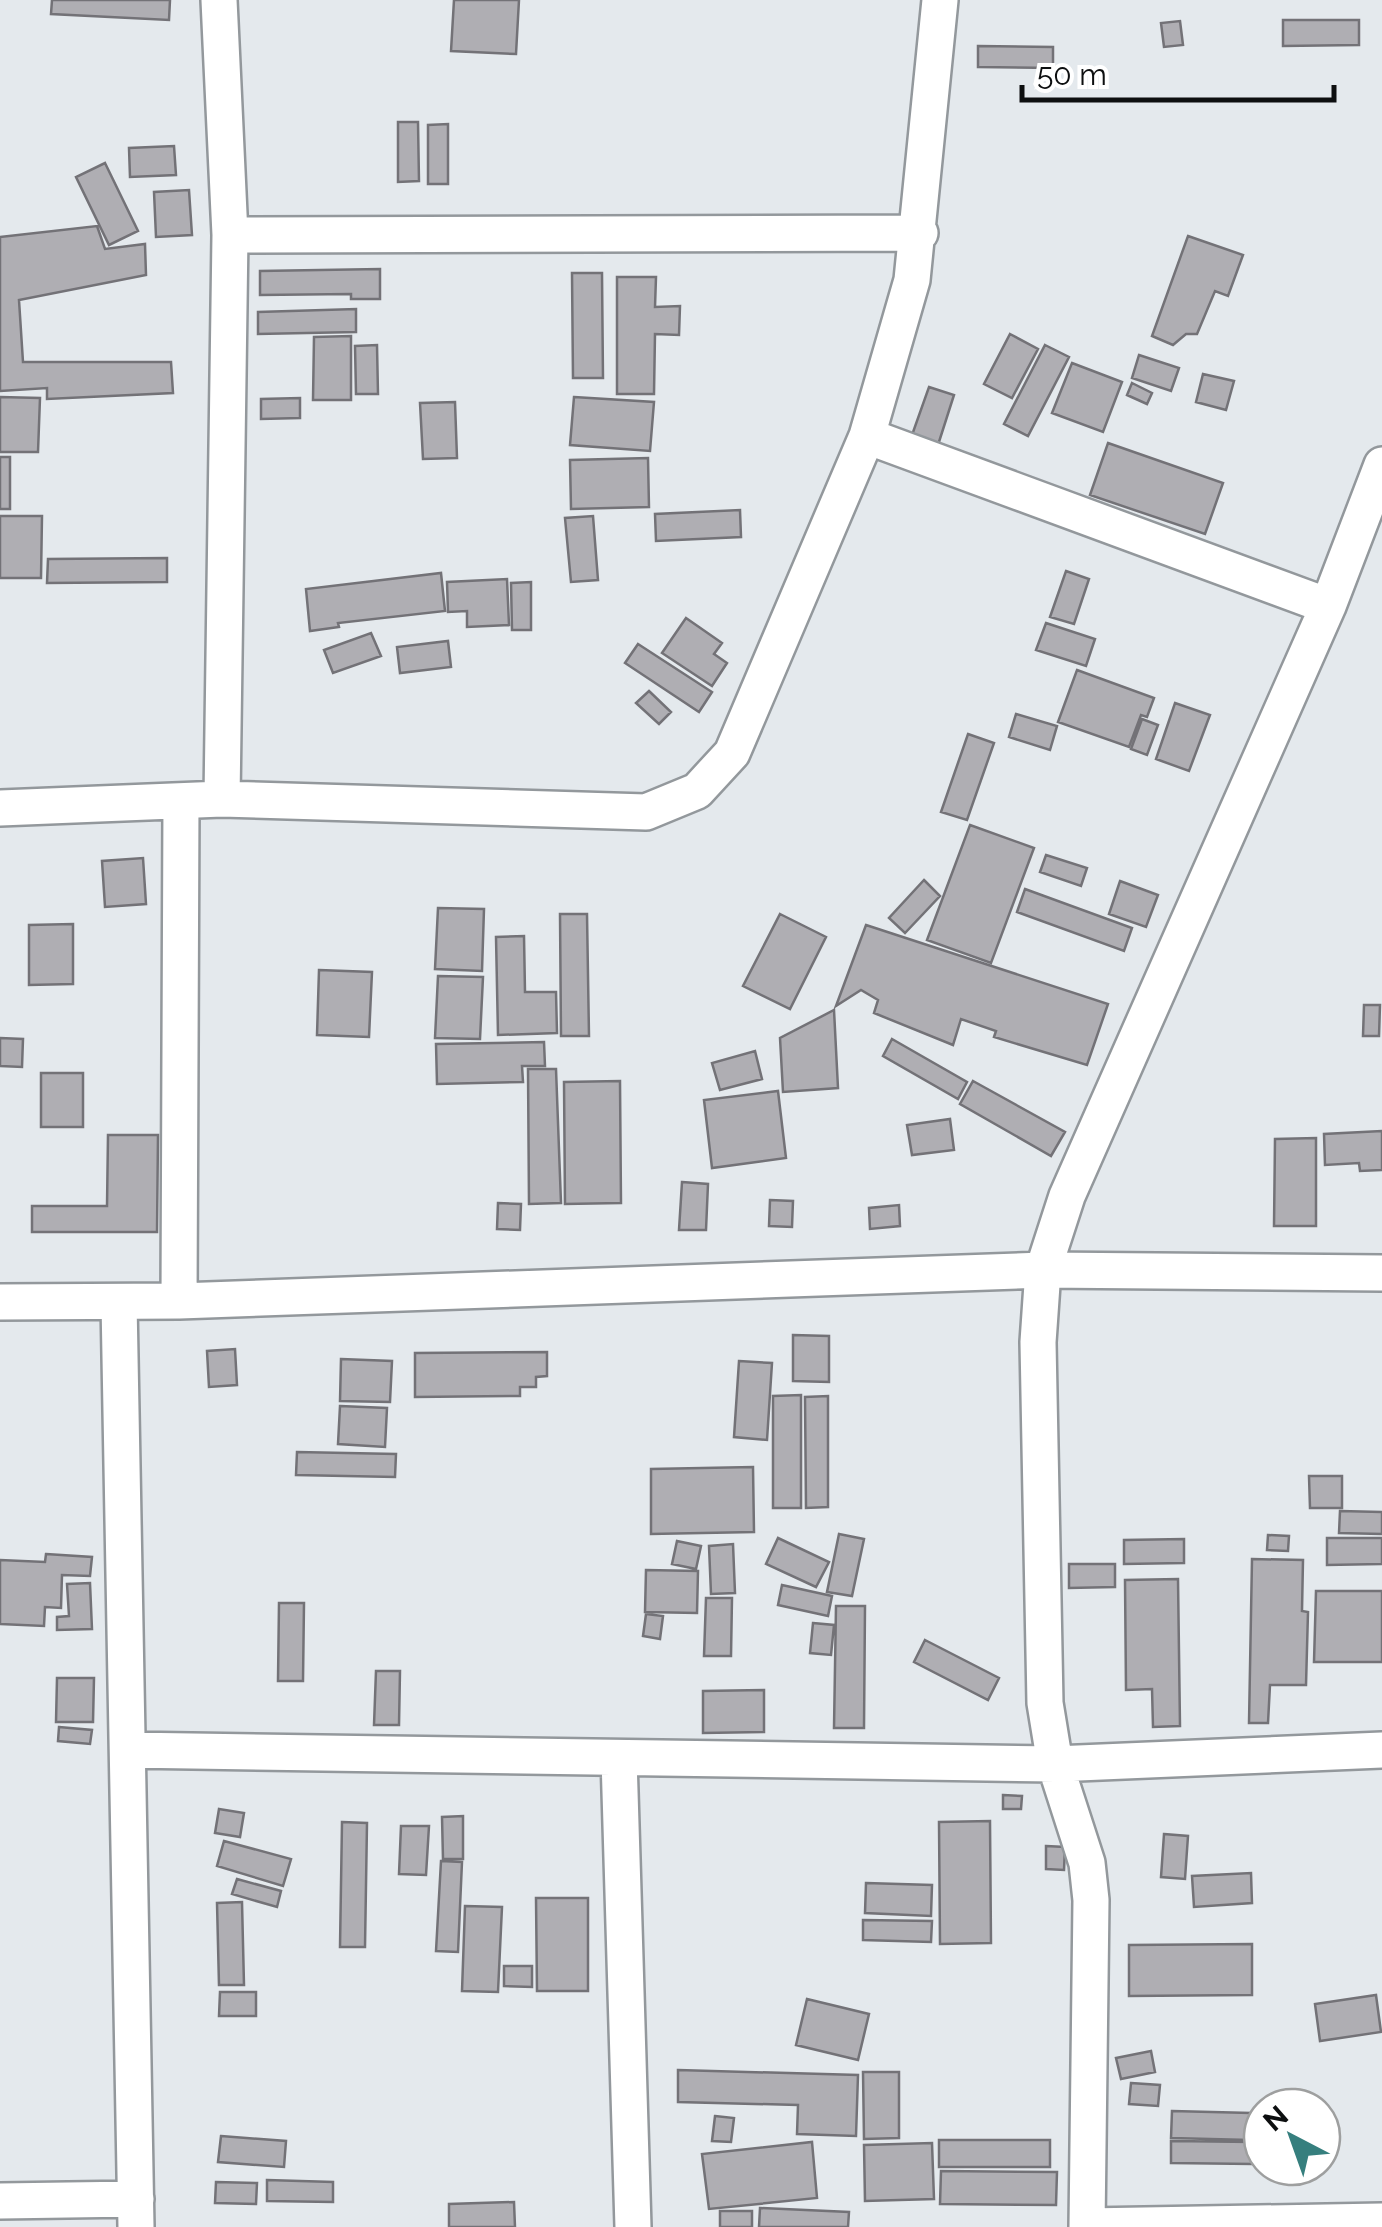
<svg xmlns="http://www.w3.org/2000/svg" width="1382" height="2227" font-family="Raleway,sans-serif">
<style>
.building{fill:#afaeb3;stroke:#737277;stroke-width:2.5}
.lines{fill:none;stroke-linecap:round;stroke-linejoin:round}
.street-casing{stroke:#93989c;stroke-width:40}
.street{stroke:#fff;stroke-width:35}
</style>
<rect width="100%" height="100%" fill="#e4e9ed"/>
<path class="building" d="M52,0H170L169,20L51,14Z
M454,0H519L516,54L451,51Z
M1283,20H1359V45L1283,46Z
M1180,21L1183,45L1164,47L1161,23Z
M978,46L1053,47V68L978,67Z
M398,122H418L419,181L398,182Z
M448,124V184H428V125Z
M174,146L176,175L130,177L129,148Z
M105,163L138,231L109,245L76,177Z
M189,190L192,235L156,237L154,192Z
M97,226L105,249L145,244L146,275L19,300L23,362H171L173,393L47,399V388L0,391V237Z
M1188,236L1243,255L1228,296L1215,291L1197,334H1186L1173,345L1152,336Z
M380,269V299H351V294L260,295V271Z
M572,273H602L603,378H573Z
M617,277H656L655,307L680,306L679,335L655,334L654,394H617Z
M356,309V332L258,334V312Z
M1010,334L1038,349L1012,398L984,384Z
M351,336V400H313L314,337Z
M377,345L378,394H356L355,346Z
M1045,345L1069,357L1028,436L1004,424Z
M1139,355L1179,368L1171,391L1132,378Z
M1072,363L1122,382L1103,432L1052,413Z
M1203,374L1234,381L1226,410L1196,402Z
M1132,383L1152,393L1147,404L1127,395Z
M929,387L954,395L938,445L912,435Z
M0,397L40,398L38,452H0Z
M574,397L654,402L650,451L570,445Z
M300,398V418L261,419V399Z
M455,402L457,458L423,459L420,403Z
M1108,443L1223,483L1205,534L1090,495Z
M0,457H10V509H0Z
M648,458L649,507L571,509L570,460Z
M740,510L741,537L656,541L655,514Z
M0,516H42L41,578H0Z
M593,516L598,580L571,582L565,518Z
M167,558V582L47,583L48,559Z
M1066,571L1089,579L1074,624L1050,617Z
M441,573L445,611L338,623L339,627L310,631L306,589Z
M507,579L509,625L467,627V611L448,612L447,582Z
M531,582V630H512L511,583Z
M686,618L722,643L714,654L727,663L712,686L662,653Z
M1046,623L1095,639L1086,666L1036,650Z
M371,633L381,656L333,673L324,650Z
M448,641L451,667L400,673L397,647Z
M638,644L712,692L699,712L625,663Z
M1077,670L1154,698L1147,717L1141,715L1129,747L1058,722Z
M649,691L671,712L659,724L636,703Z
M1175,703L1210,715L1189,771L1156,759Z
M1016,714L1057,726L1050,750L1009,737Z
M1142,719L1158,725L1147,755L1131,749Z
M968,734L994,743L967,820L941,812Z
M970,825L1034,848L991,963L927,940Z
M1046,855L1087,868L1081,886L1040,872Z
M143,858L146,904L105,907L102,861Z
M924,880L940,896L905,933L889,918Z
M1120,881L1158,895L1146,927L1109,914Z
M1025,889L1132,928L1124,951L1017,912Z
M438,908L484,909L482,971L435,969Z
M560,914H587L589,1036H561Z
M780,914L826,937L790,1009L743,986Z
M73,924V984L29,985V925Z
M866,925L1108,1004L1087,1065L994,1037L996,1031L961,1019L953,1045L874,1013L878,1000L861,990L836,1006Z
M524,936L525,992H556L557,1033L498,1035L496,937Z
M319,970L372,972L369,1037L317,1035Z
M438,976L483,977L480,1039L435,1038Z
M1364,1005H1380L1379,1036H1363Z
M834,1010L838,1088L783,1092L780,1038Z
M0,1038L23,1039L22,1067L0,1066Z
M892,1039L967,1082L958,1099L883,1056Z
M544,1042L545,1066H522L523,1082L437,1084L436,1044Z
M755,1051L762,1079L720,1090L712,1063Z
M528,1069H556L561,1203L529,1204Z
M41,1073H83V1127H41Z
M620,1081L621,1203L565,1204L564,1082Z
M973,1081L1065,1132L1051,1156L960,1104Z
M778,1091L786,1158L712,1168L704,1100Z
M950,1119L954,1150L912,1155L907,1125Z
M1382,1131V1170L1360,1171L1359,1163L1325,1165L1324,1134Z
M108,1135H158L157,1232H32V1206H107Z
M1316,1138V1226H1274L1275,1139Z
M682,1182L708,1184L706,1230H679Z
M770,1200L793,1201L792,1227L769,1226Z
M498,1203L521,1204L520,1230L497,1229Z
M899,1205L900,1226L870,1229L869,1208Z
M793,1335L829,1336V1382L793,1381Z
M235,1349L237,1385L209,1387L207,1351Z
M547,1352V1376L536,1377V1387H520V1396L415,1397V1353Z
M341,1359L392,1361L390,1402L340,1401Z
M739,1361L772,1363L767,1440L734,1437Z
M801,1395V1508H773V1396Z
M828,1396V1507L806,1508L805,1397Z
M340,1406L387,1408L385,1447L338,1444Z
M297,1452L396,1454L395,1477L296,1475Z
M753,1467L754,1532L651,1534V1469Z
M1309,1476H1342V1508H1310Z
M1340,1511L1382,1512V1534L1339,1533Z
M839,1534L864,1539L852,1596L827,1592Z
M1268,1535L1289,1536L1288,1551L1267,1550Z
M778,1538L829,1562L816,1587L766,1564Z
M1327,1538H1382V1564L1327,1565Z
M1184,1539V1563L1124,1564V1540Z
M677,1541L701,1546L696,1569L672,1564Z
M733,1544L735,1593L711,1594L709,1546Z
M46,1554L92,1557L90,1576L62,1575L61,1608L45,1607L44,1626L0,1624V1560L45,1562Z
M1252,1559L1303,1560L1302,1611L1308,1612L1306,1685H1270L1268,1723H1249Z
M1069,1564H1115V1587L1069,1588Z
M646,1570L698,1571L697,1613L645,1612Z
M1178,1579L1180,1726L1153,1727L1152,1689L1126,1690L1125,1580Z
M90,1583L92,1629L57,1630V1617L69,1616L67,1584Z
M782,1585L832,1596L828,1616L778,1605Z
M1316,1591H1382V1662H1314Z
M706,1598H732L731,1656H704Z
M279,1603H304L303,1681H278Z
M836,1606H865L864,1728H834Z
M646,1614L663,1616L660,1639L643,1636Z
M813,1623L834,1625L831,1655L810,1653Z
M925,1640L999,1678L988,1700L914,1662Z
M376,1671H400L399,1725H374Z
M57,1678H94L93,1722H56Z
M764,1690V1732L703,1733V1691Z
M59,1727L92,1730L90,1744L58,1741Z
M1003,1795L1022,1796L1021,1809H1003Z
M219,1809L244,1813L240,1837L215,1833Z
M463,1816V1859H443L442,1817Z
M990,1821L991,1943L940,1944L939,1822Z
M342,1822L367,1823L365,1947H340Z
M401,1826H429L426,1875L399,1874Z
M1164,1834L1188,1836L1185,1879L1161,1877Z
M224,1841L291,1859L283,1886L217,1866Z
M1046,1846L1065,1847L1064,1870L1046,1869Z
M441,1861L462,1862L458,1952L436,1951Z
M1251,1873L1252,1903L1194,1907L1192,1876Z
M237,1879L281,1891L277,1907L232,1894Z
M866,1883L932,1885L931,1916L865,1913Z
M536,1898H588V1991H537Z
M242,1902L244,1985H219L217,1903Z
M465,1906L502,1907L498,1992L462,1991Z
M863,1920L932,1921L931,1942L863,1940Z
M1252,1944V1995L1129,1996V1945Z
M504,1966H532V1987L504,1986Z
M220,1992H256V2016H219Z
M1376,1995L1381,2032L1320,2041L1315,2004Z
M807,1999L869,2014L858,2060L796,2045Z
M1151,2051L1155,2072L1121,2079L1116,2058Z
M678,2070L858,2075L856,2136L797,2134L798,2105L678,2102Z
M863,2072H899V2138L864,2139Z
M1131,2083L1160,2085L1158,2106L1129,2104Z
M1256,2109H1262V2159H1256Z
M1172,2111L1251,2113L1250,2140L1171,2138Z
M715,2116L734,2118L731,2142L712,2141Z
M221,2136L286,2141L284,2167L218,2162Z
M939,2140H1050V2167H939Z
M1171,2141L1253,2142L1252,2164L1171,2163Z
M812,2142L817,2198L709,2209L702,2154Z
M932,2143L934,2199L865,2201L864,2145Z
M941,2171L1057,2172L1056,2205L940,2204Z
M267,2180L333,2182V2202L267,2201Z
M216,2182L257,2183L256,2204L215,2203Z
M514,2202L515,2227H449V2204Z
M760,2208L849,2212L848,2227H759Z
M720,2211H752V2227H720Z"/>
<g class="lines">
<g class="street-casing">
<path id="street" d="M219,0L230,235L222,799
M230,235L920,233
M867,436L1328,606
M0,808L222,799L646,812L697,791L732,753L867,436L912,280L940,0
M179,1301L181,801
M0,1302L179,1301L1043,1270L1382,1273
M119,1302L136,2227
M128,1750L1055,1764L1382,1750
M619,1758L633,2227
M0,2201L136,2199
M1087,2226L1382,2221
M1087,2227L1091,1900L1087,1863L1055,1764L1045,1703L1038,1342L1043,1270L1067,1196L1328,606L1382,465"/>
</g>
<use href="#street" class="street"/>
</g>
<g transform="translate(1292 2137) rotate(319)"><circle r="48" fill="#ffffff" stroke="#9e9f9f" stroke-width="2.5"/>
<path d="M0-8L18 38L0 25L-18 38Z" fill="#367f7e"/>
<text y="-15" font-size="28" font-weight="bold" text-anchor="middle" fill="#0d0f10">N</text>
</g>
<path d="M1022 85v15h312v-15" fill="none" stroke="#0d0f10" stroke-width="5"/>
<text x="1037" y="85" font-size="30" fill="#0d0f10" stroke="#ffffff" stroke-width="8" paint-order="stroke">50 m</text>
</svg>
